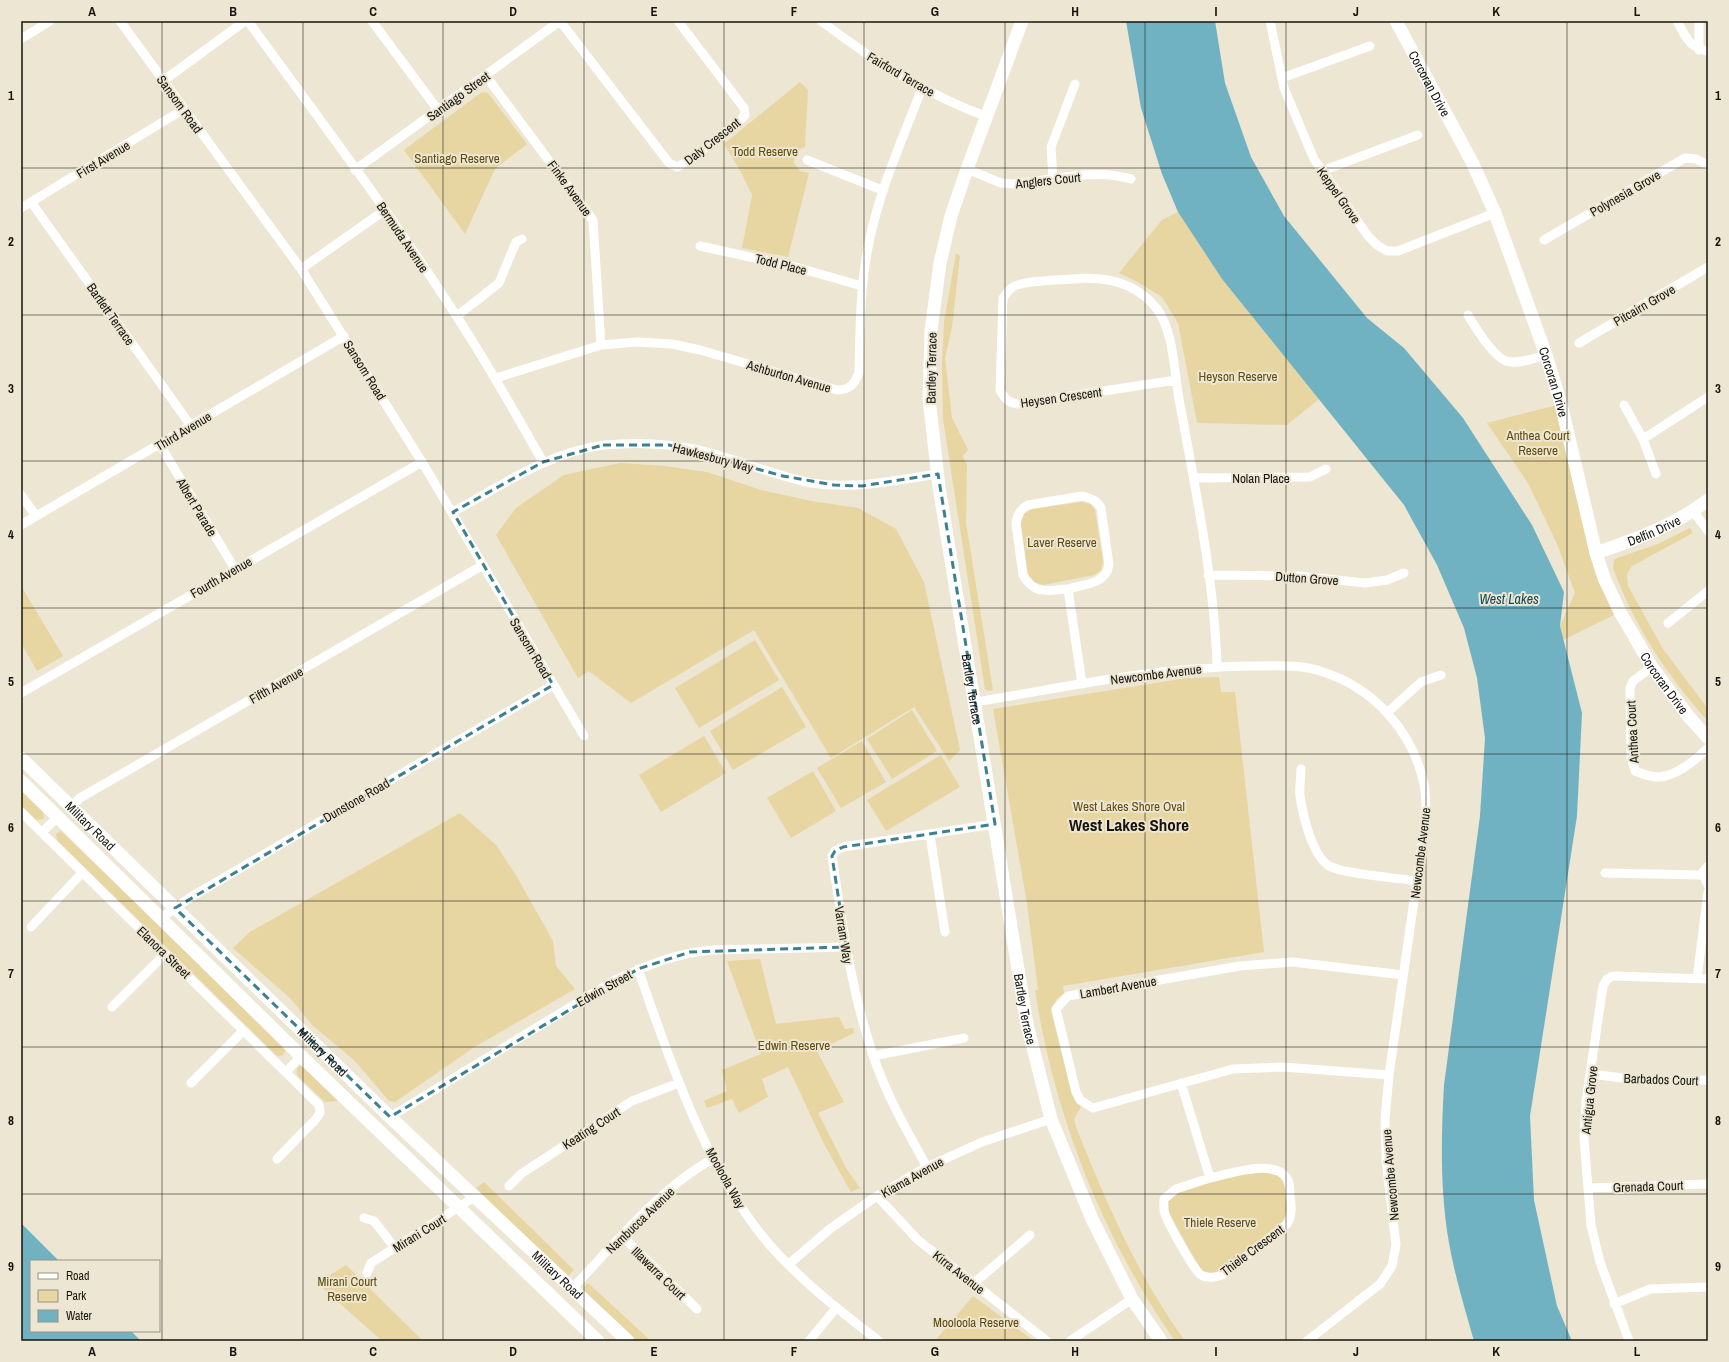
<svg xmlns="http://www.w3.org/2000/svg" width="1729" height="1362" font-family="'Archivo Narrow',sans-serif">
<style>
.green{fill:#e7d5a2}
.water{fill:#70b2c1}
.lines{fill:none;stroke-linecap:round;stroke-linejoin:round}
.street{stroke:#fff;stroke-width:9}
.secondary{stroke:#fff;stroke-width:13}
.marked{fill:none;stroke:#3d8190;stroke-width:3;stroke-dasharray:8 5;stroke-linejoin:round}
.grid{fill:none;stroke:#16140d;stroke-width:1;stroke-opacity:0.55}
.labels{text-anchor:middle;stroke-width:4;stroke-linejoin:round;paint-order:stroke}
.street-label{font-size:13px;fill:#16140d;stroke:#ece6d3}
.park-label{font-size:13px;fill:#5f4c0d;stroke:#ece6d3}
.water-label{font-size:14px;font-style:italic;fill:#0f4a56;stroke:#ece6d3}
.district-label{font-size:17px;font-weight:bold;fill:#16140d;stroke:#ece6d3}
.neatline{fill:none;stroke:#16140d;stroke-width:1.5}
.grid-label{font-size:13px;text-anchor:middle;font-weight:bold;fill:#16140d}
</style>
<rect width="100%" height="100%" fill="#ece6d3"/>
<path class="green" d="M800,82L808,90L805,147C798,149 794,156 794,163L800,171L809,173L788,257L742,248L752,195L740,170L724,144Z
M482,92L488,93L527,144L495,169L465,234L404,150Z
M1178,212L1222,279L1319,399L1287,425L1197,423L1178,323L1162,297L1136,281L1119,273L1162,220Z
M956,253L960,256L952,327L945,358L952,418L968,450L963,456L967,465L966,523L993,690L988,691L985,689L943,419L942,362L944,322Z
M1561,404L1596,553L1620,612L1563,640L1560,626L1575,593L1557,544L1528,483L1487,423Z
M620,463L665,466L707,472L761,490L811,501L858,508L896,529L924,582L960,750L949,761L914,707L831,758L754,630L631,703L589,671L578,678L496,535L516,508L564,475Z
M1082,502L1090,504L1095,510L1103,562L1101,570L1094,575L1043,585L1034,582L1028,575L1021,523L1024,514L1032,509Z
M1690,528L1693,533L1632,566L1627,574L1628,586L1663,649L1708,709V721C1667,676 1634,625 1613,568L1614,560L1617,558L1658,544Z
M21,586L63,656L37,671L21,643Z
M755,640L779,680L699,728L675,688Z
M1219,677L1221,692H1235L1264,952L1063,986L1064,993L1056,1000L1051,1011L1071,1091L1076,1101L1081,1107L1074,1119L1076,1127C1107,1204 1136,1273 1185,1341H1175C1103,1238 1054,1115 1035,990H1038L1027,903L993,709L1187,678Z
M782,687L806,727L733,770L710,731Z
M912,710L937,751L892,779L867,739Z
M704,736L726,773L661,812L639,775Z
M862,741L886,782L841,808L817,768Z
M941,755L960,787L886,831L867,800Z
M813,771L836,811L791,838L767,798Z
M21,791L43,812L44,819L36,820L21,805Z
M460,813L496,845L517,877L553,941L556,966L575,989L476,1046L395,1102L389,1101L354,1060L312,1025L291,999L233,948L250,932Z
M61,831L284,1047L285,1050L283,1055L279,1056L276,1055L57,840L56,834Z
M760,959L776,1024L839,1017L845,1029L853,1028L854,1033L817,1051L844,1102L818,1113L846,1168L860,1188L851,1192L824,1144L788,1067L762,1079L768,1097L739,1113L732,1099L707,1108L704,1101L727,1091L722,1070L761,1054L727,961Z
M300,1066H303L338,1101L325,1102L297,1075V1068Z
M1269,1171C1289,1174 1290,1208 1283,1223L1221,1272L1208,1274L1201,1270L1169,1213L1167,1201L1173,1193L1238,1174Z
M484,1182L574,1270L567,1277L476,1188Z
M346,1265L423,1341H382L317,1283Z
M588,1283L651,1341H633L581,1291Z
M973,1296L1034,1341H935Z"/>
<path class="water" d="M1126,21H1215L1225,83L1251,157L1284,216L1367,318L1404,348L1463,418L1532,525L1564,592L1560,626L1582,713L1577,816L1530,1116L1534,1200L1557,1306L1572,1341H1474C1465,1309 1455,1277 1449,1243C1440,1191 1441,1138 1444,1085L1480,816L1485,738L1477,678L1464,628L1437,565L1404,505L1222,279L1178,212L1162,174L1141,108Z
M21,1223L59,1261H31V1331H131L141,1341H21Z"/>
<g class="lines">
<path class="street" d="M120,21L301,269L422,462L584,736
M248,21C319,119 392,215 457,317C488,364 515,413 543,462
M372,21L438,110
M560,21L669,163L677,167L688,161L739,122L745,115L744,108L678,21
M821,21C873,60 926,95 988,117
M1270,21L1284,88L1314,159L1368,236L1377,245L1387,251H1398L1495,213
M1677,21C1686,37 1688,47 1708,51
M21,39L50,21
M1699,50V21
M486,76L593,220L601,345
M1282,78L1370,46
M163,81L245,21
M807,160L882,190
M967,169L1001,183L1015,184C1051,180 1096,168 1131,179
M355,170L560,21
M1322,171L1418,135
M1053,179L1051,147L1075,84
M31,202L191,426
M21,208L184,109
M1544,240L1685,158L1696,159L1708,165
M700,246L799,268L862,286
M301,269L385,210
M1468,315C1475,327 1492,355 1506,361C1517,365 1535,358 1546,355
M457,316L499,283L516,242L522,239
M1579,343L1708,267
M496,378L601,345L637,342L672,344L700,350L837,390C850,390 855,384 859,372C860,328 860,282 870,238C881,186 903,138 922,88
M1176,380L1018,404C1008,403 1004,398 1000,390L1003,298C1006,294 1008,290 1013,287C1021,281 1061,280 1073,279C1105,276 1136,282 1157,309C1174,332 1174,372 1179,399C1195,487 1214,577 1217,666
M1624,405L1643,439L1708,397
M1643,439L1656,474
M160,445L235,569
M1194,478L1310,477L1326,469
M21,495L36,516
M1693,511L1708,531
M453,512C501,486 549,452 604,445C636,442 667,443 698,450C736,459 773,475 811,483C854,490 896,480 938,474
M21,525L344,336
M1208,575L1298,576L1365,583L1387,580L1404,573
M1068,589C1048,590 1035,596 1023,575L1016,524C1017,515 1020,509 1028,505L1082,496C1090,498 1097,500 1101,508L1109,565C1105,585 1084,584 1068,589L1082,684
M1668,623L1708,591
M1652,667L1633,681L1630,688L1631,757L1635,771C1642,774 1651,777 1659,777C1676,776 1696,760 1708,748
M21,693L422,462
M975,702C1067,687 1158,667 1251,666C1275,666 1301,664 1323,672C1374,688 1413,732 1424,784C1426,795 1426,806 1426,817L1389,1075L1385,1119L1386,1160L1396,1245L1392,1266L1380,1284L1307,1341
M1388,712L1421,682L1441,675
M1301,769C1301,777 1299,788 1300,796C1303,816 1312,855 1329,866C1343,874 1398,878 1417,881
M71,807L80,798L483,565
M21,812L319,1105L320,1113L315,1120L277,1159
M42,832L58,817
M930,835L945,932
M1605,873L1700,875L1704,877L1708,885
M1700,875L1708,866
M161,918L191,897L553,685
M31,927L82,873
M638,969C670,1061 705,1168 768,1243C801,1281 840,1311 879,1341
M1697,978L1708,892
M112,1007L165,954
M873,1056L964,1038
M286,1072L301,1056
M1591,1074L1646,1081L1706,1080
M1389,1075L1283,1067L1233,1069L1093,1108L1080,1100L1076,1092L1056,1009L1068,996L1240,966L1293,962L1403,975
M191,1083L243,1031
M1181,1083L1210,1178C1229,1174 1272,1159 1286,1177C1290,1182 1290,1189 1290,1195C1291,1205 1293,1215 1287,1224L1222,1275C1215,1277 1208,1279 1201,1275C1193,1269 1169,1225 1165,1214C1163,1209 1164,1204 1164,1199L1176,1189L1210,1178
M390,1117L613,981C645,966 676,953 712,950L846,947
M927,1167C907,1131 886,1095 873,1055C851,990 842,923 832,856L835,851L843,847L995,824
M509,1186L521,1174L632,1101L679,1083
M1588,1188L1708,1184
M877,1196L918,1240L1047,1341
M364,1218L374,1221L395,1248
M622,1236L697,1309
M789,1264L831,1228L877,1196L927,1167L982,1142L1051,1119
M367,1273L371,1263L476,1196
M973,1284L1030,1235
M573,1288C612,1246 663,1185 713,1159
M1614,1304L1650,1289L1708,1287
M809,1341L836,1308
M1070,1341L1132,1299
M1629,1341L1600,1262L1591,1225L1584,1139L1586,1101L1603,986L1607,979L1613,976L1708,979"/>
<g class="secondary">
<path id="s1" d="M1022,21L967,169L951,216L940,263L931,331L929,399L939,487L1027,1024L1051,1119L1092,1219L1132,1299L1161,1341"/>
<path id="s2" d="M1396,21L1472,162L1495,213L1546,355L1561,404L1596,553L1604,578L1620,612L1652,667L1689,717L1708,738"/>
<path id="s3" d="M1596,553C1636,539 1674,526 1708,500"/>
<path id="s4" d="M21,758L390,1117L628,1341"/>
<path d="M21,781L301,1056L598,1341"/>
</g>
</g>
<path class="marked" d="M603,445H669L783,476L834,485L862,486L938,474L995,824L843,847L835,851L832,856L846,947L690,952L638,969L390,1117L175,908L553,685L453,512L543,462Z"/>
<path class="grid" d="M162,21V1341M303,21V1341M443,21V1341M584,21V1341M724,21V1341M864,21V1341M1005,21V1341M1145,21V1341M1286,21V1341M1426,21V1341M1567,21V1341M21,168H1708M21,315H1708M21,461H1708M21,608H1708M21,754H1708M21,901H1708M21,1047H1708M21,1194H1708"/>
<g class="labels">
<g class="street-label">
<text transform="translate(901 74) rotate(30)" y="5">Fairford Terrace</text>
<text dy="5" stroke="none"><textPath href="#s2" startOffset="71">Corcoran Drive</textPath></text>
<text transform="translate(458 96) rotate(-36)" y="5">Santiago Street</text>
<text transform="translate(180 104) rotate(54)" y="5">Sansom Road</text>
<text transform="translate(712 141) rotate(-38)" y="5">Daly Crescent</text>
<text transform="translate(103 159) rotate(-31)" y="5">First Avenue</text>
<text transform="translate(1048 180) rotate(-6)" y="5">Anglers Court</text>
<text transform="translate(570 188) rotate(54)" y="5">Finke Avenue</text>
<text transform="translate(1625 193) rotate(-30)" y="5">Polynesia Grove</text>
<text transform="translate(1339 195) rotate(55)" y="5">Keppel Grove</text>
<text transform="translate(403 237) rotate(56)" y="5">Bermuda Avenue</text>
<text transform="translate(781 264) rotate(14)" y="5">Todd Place</text>
<text transform="translate(1644 305) rotate(-30)" y="5">Pitcairn Grove</text>
<text transform="translate(111 314) rotate(55)" y="5">Bartlett Terrace</text>
<text transform="translate(931 368) rotate(-89)" y="5">Bartley Terrace</text>
<text transform="translate(365 370) rotate(58)" y="5">Sansom Road</text>
<text transform="translate(789 376) rotate(16)" y="5">Ashburton Avenue</text>
<text dy="5" stroke="none"><textPath href="#s2" startOffset="395">Corcoran Drive</textPath></text>
<text transform="translate(1061 397) rotate(-8)" y="5">Heysen Crescent</text>
<text transform="translate(183 431) rotate(-31)" y="5">Third Avenue</text>
<text transform="translate(713 457) rotate(15)" y="5">Hawkesbury Way</text>
<text x="1261" y="483">Nolan Place</text>
<text transform="translate(197 507) rotate(59)" y="5">Albert Parade</text>
<text dy="5" stroke="none"><textPath href="#s3" startOffset="62">Delfin Drive</textPath></text>
<text transform="translate(221 577) rotate(-30)" y="5">Fourth Avenue</text>
<text transform="translate(1307 578) rotate(4)" y="5">Dutton Grove</text>
<text transform="translate(531 648) rotate(59)" y="5">Sansom Road</text>
<text transform="translate(1156 674) rotate(-7)" y="5">Newcombe Avenue</text>
<text dy="5" stroke="none"><textPath href="#s2" startOffset="719">Corcoran Drive</textPath></text>
<text transform="translate(276 685) rotate(-30)" y="5">Fifth Avenue</text>
<text dy="5" stroke="none"><textPath href="#s1" startOffset="686">Bartley Terrace</textPath></text>
<text transform="translate(1632 732) rotate(-93)" y="5">Anthea Court</text>
<text transform="translate(356 800) rotate(-30)" y="5">Dunstone Road</text>
<text dy="5" stroke="none"><textPath href="#s4" startOffset="97">Military Road</textPath></text>
<text transform="translate(1420 853) rotate(-83)" y="5">Newcombe Avenue</text>
<text transform="translate(844 935) rotate(81)" y="5">Varram Way</text>
<text transform="translate(164 952) rotate(44)" y="5">Elanora Street</text>
<text transform="translate(1118 987) rotate(-10)" y="5">Lambert Avenue</text>
<text transform="translate(604 988) rotate(-29)" y="5">Edwin Street</text>
<text dy="5" stroke="none"><textPath href="#s1" startOffset="1010">Bartley Terrace</textPath></text>
<text dy="5" stroke="none"><textPath href="#s4" startOffset="421">Military Road</textPath></text>
<text transform="translate(1661 1079) rotate(2)" y="5">Barbados Court</text>
<text transform="translate(1589 1100) rotate(-84)" y="5">Antigua Grove</text>
<text transform="translate(591 1128) rotate(-33)" y="5">Keating Court</text>
<text transform="translate(1390 1175) rotate(-95)" y="5">Newcombe Avenue</text>
<text transform="translate(912 1177) rotate(-29)" y="5">Kiama Avenue</text>
<text transform="translate(726 1178) rotate(61)" y="5">Mooloola Way</text>
<text transform="translate(1648 1186) rotate(-2)" y="5">Grenada Court</text>
<text transform="translate(640 1220) rotate(-44)" y="5">Nambucca Avenue</text>
<text transform="translate(419 1233) rotate(-32)" y="5">Mirani Court</text>
<text transform="translate(1252 1250) rotate(-37)" y="5">Thiele Crescent</text>
<text transform="translate(959 1272) rotate(38)" y="5">Kirra Avenue</text>
<text transform="translate(659 1273) rotate(44)" y="5">Illawarra Court</text>
<text dy="5" stroke="none"><textPath href="#s4" startOffset="745">Military Road</textPath></text>
</g>
<g class="park-label">
<text x="765" y="156">Todd Reserve</text>
<text x="457" y="163">Santiago Reserve</text>
<text x="1238" y="381">Heyson Reserve</text>
<text x="1538" y="440">Anthea Court<tspan x="1538" dy="15">Reserve</tspan></text>
<text x="1062" y="547">Laver Reserve</text>
<text x="1129" y="811">West Lakes Shore Oval</text>
<text x="794" y="1050">Edwin Reserve</text>
<text x="1220" y="1227">Thiele Reserve</text>
<text x="347" y="1286">Mirani Court<tspan x="347" dy="15">Reserve</tspan></text>
<text x="976" y="1327">Mooloola Reserve</text>
</g>
<g class="water-label">
<text x="1509" y="604">West Lakes</text>
</g>
<g class="district-label">
<text x="1129" y="831">West Lakes Shore</text>
</g>
</g>
<rect width="1729" height="1362" fill="none" stroke="#ece6d3" stroke-width="44"/>
<rect x="30" y="1260" width="130" height="72" fill="#ece6d3" stroke="#969284"/>
<rect x="38" y="1273" width="20" height="6" fill="#ffffff" stroke="#969284"/>
<text x="66" y="1280" font-size="12" fill="#16140d">Road</text>
<rect x="38" y="1290" width="20" height="12" fill="#e7d5a2" stroke="#969284"/>
<text x="66" y="1300" font-size="12" fill="#16140d">Park</text>
<rect x="38" y="1310" width="20" height="12" fill="#70b2c1" stroke="#969284"/>
<text x="66" y="1320" font-size="12" fill="#16140d">Water</text>
<rect x="22" y="22" width="1685" height="1318" class="neatline"/>
<g class="grid-label">
<text x="92" y="16">A</text>
<text x="233" y="16">B</text>
<text x="373" y="16">C</text>
<text x="513" y="16">D</text>
<text x="654" y="16">E</text>
<text x="794" y="16">F</text>
<text x="935" y="16">G</text>
<text x="1075" y="16">H</text>
<text x="1216" y="16">I</text>
<text x="1356" y="16">J</text>
<text x="1496" y="16">K</text>
<text x="1637" y="16">L</text>
<text x="11" y="100">1</text>
<text x="1718" y="100">1</text>
<text x="11" y="246">2</text>
<text x="1718" y="246">2</text>
<text x="11" y="393">3</text>
<text x="1718" y="393">3</text>
<text x="11" y="539">4</text>
<text x="1718" y="539">4</text>
<text x="11" y="686">5</text>
<text x="1718" y="686">5</text>
<text x="11" y="832">6</text>
<text x="1718" y="832">6</text>
<text x="11" y="978">7</text>
<text x="1718" y="978">7</text>
<text x="11" y="1125">8</text>
<text x="1718" y="1125">8</text>
<text x="11" y="1271">9</text>
<text x="1718" y="1271">9</text>
<text x="92" y="1356">A</text>
<text x="233" y="1356">B</text>
<text x="373" y="1356">C</text>
<text x="513" y="1356">D</text>
<text x="654" y="1356">E</text>
<text x="794" y="1356">F</text>
<text x="935" y="1356">G</text>
<text x="1075" y="1356">H</text>
<text x="1216" y="1356">I</text>
<text x="1356" y="1356">J</text>
<text x="1496" y="1356">K</text>
<text x="1637" y="1356">L</text>
</g>
</svg>
